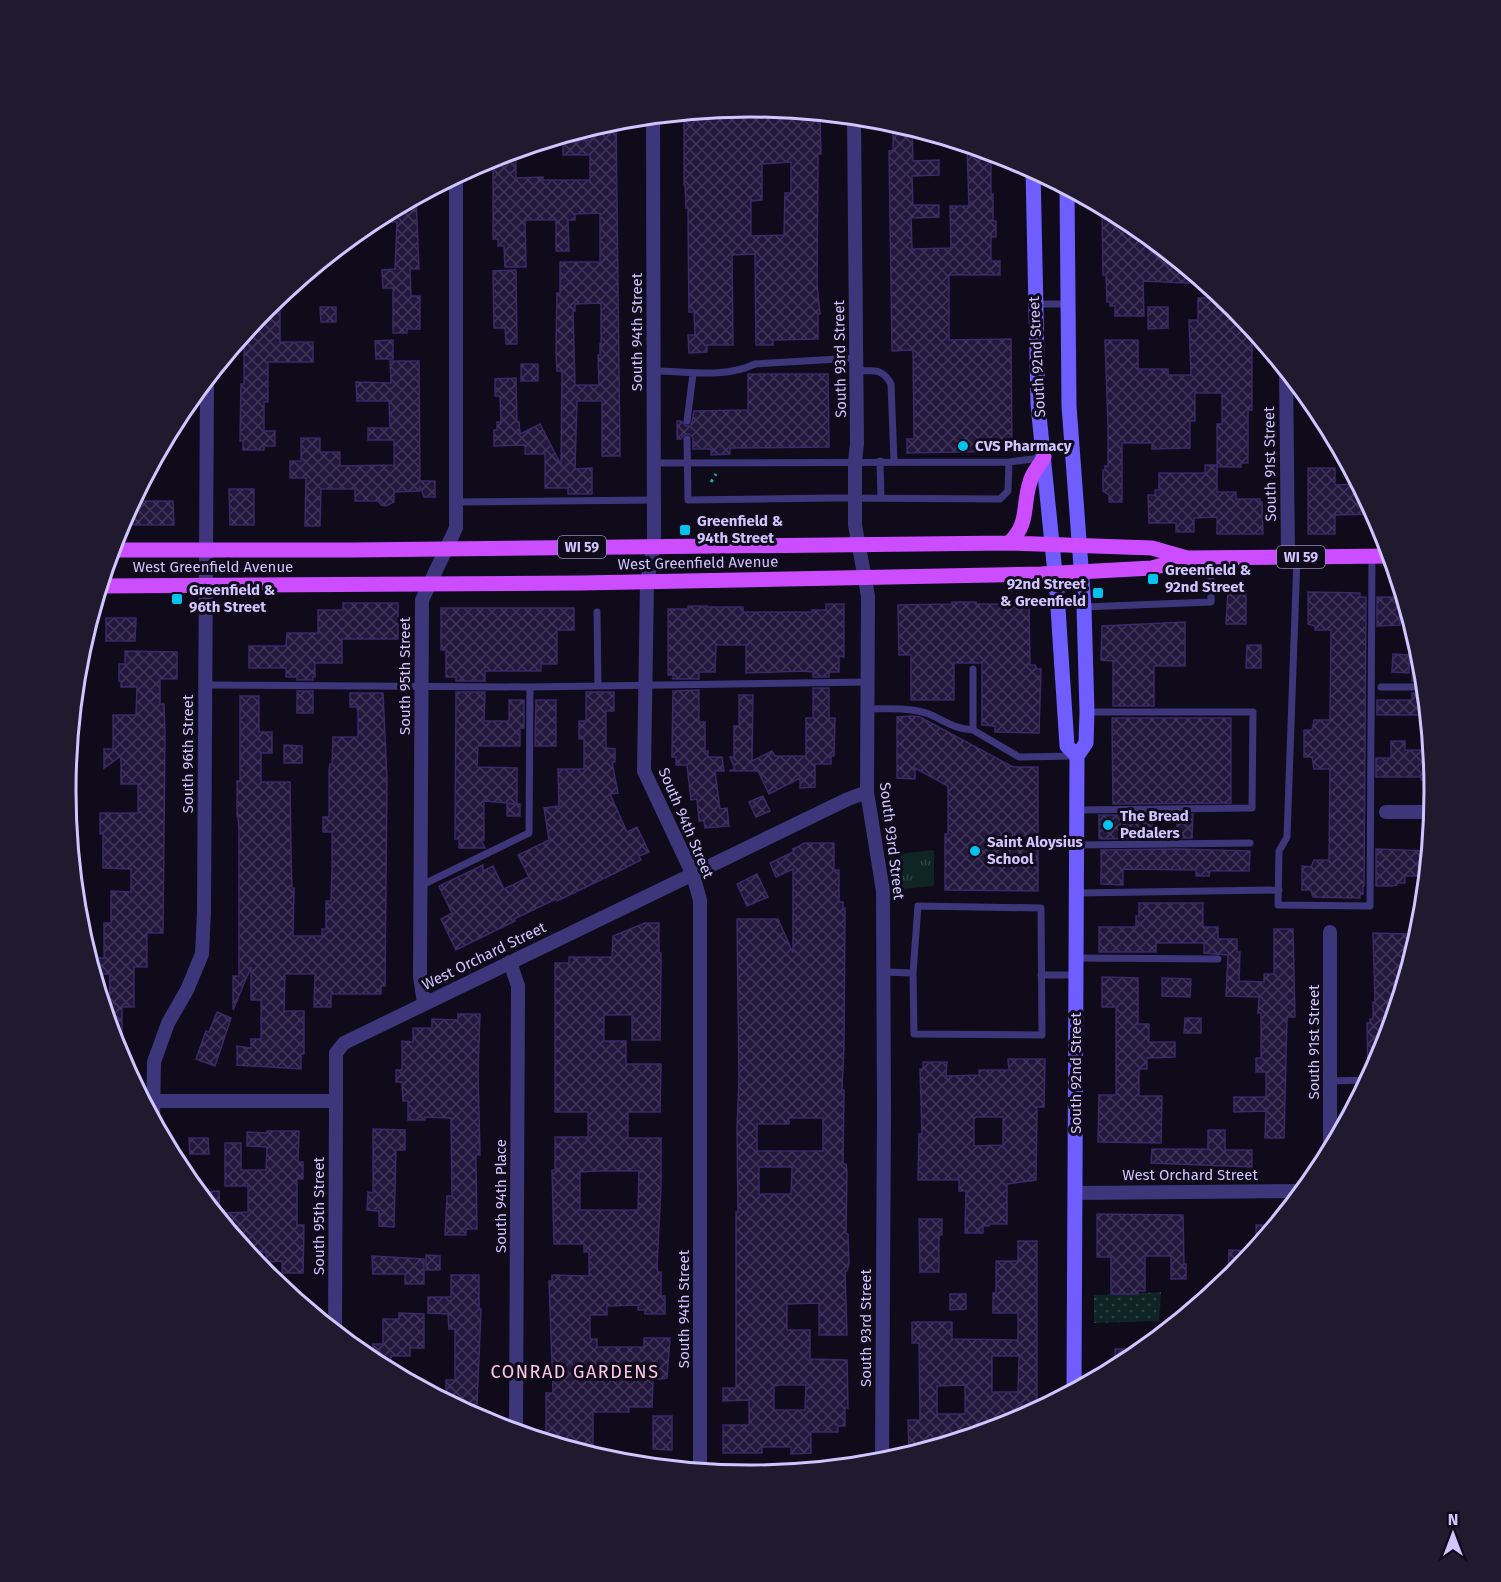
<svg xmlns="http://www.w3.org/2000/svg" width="1501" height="1582" font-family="'Fira Sans',sans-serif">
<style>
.grass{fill:url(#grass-dots)}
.park{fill:url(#park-tufts)}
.building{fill:url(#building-cross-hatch);stroke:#3b2968;stroke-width:1.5;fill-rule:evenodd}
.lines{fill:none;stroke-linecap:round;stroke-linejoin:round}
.path{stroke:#2ca9ac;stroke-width:3;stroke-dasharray:3 4.5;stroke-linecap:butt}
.lane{stroke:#3e367b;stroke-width:7}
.street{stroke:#3e367b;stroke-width:14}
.secondary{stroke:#6f5dff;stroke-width:15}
.primary{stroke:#cc4dff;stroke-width:15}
.poi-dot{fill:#00c3f0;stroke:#0f0b1b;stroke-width:2}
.labels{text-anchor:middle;stroke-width:6;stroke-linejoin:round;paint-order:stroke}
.shield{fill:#0f0b1b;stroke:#978dbb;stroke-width:1.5}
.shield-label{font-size:14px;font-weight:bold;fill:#d1c5ff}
.street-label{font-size:15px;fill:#d1c5ff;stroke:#0f0b1b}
.poi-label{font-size:15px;font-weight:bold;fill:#d1c5ff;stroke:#0f0b1b;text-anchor:start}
.quarter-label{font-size:18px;letter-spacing:1.5px;fill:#ffc7e6;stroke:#0f0b1b}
.rim{fill:none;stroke:#d1c5ff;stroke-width:3}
</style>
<defs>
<pattern id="grass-dots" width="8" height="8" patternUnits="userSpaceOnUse" patternTransform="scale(1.5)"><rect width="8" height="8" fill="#0e2425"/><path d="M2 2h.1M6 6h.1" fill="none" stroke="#304246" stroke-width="1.8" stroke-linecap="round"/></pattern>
<pattern id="park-tufts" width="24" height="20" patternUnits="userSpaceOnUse" patternTransform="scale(1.5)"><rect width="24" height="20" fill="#0e2425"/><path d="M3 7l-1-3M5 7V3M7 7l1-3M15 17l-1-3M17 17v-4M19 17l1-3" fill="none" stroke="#304246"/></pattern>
<pattern id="building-cross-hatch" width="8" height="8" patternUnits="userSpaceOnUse" patternTransform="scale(1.5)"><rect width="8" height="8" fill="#22173c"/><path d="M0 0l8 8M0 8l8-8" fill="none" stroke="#413759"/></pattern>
</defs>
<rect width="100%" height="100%" fill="#0f0b1b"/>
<path class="grass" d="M1161,1292L1159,1321L1094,1323V1295Z"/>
<path class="park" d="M934,850V886L901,889L899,854Z"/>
<path class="building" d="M751,106L816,113V118H820L821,154H818L817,285L820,314H818V339L773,340V345H756L755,254L732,255L733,345H707V352L689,353L688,335H695L694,312H689L688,216V208H686L685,185H684V113ZM791,162V193H785L784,235L751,236V201L762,200V164Z
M616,120L620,456H602V401H577L575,469L592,468V494H568V488H545V454H525V445L494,446V430H497V422H501L500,396H495V379L516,378L517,422H519L520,434L540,424L561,465L562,371H557L556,353L557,293H560V262H600V213L575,214V220H568L569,251H556V220H525L526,267H505L504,246H498V239H493V166H497V156L516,155V178L543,177V180H590V155H563V140H591V128ZM601,303V344H600V355H598L599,385H575L573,311H575V304Z
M893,122L912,128L913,161L939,160V175L912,176L913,205H939V217L911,218L912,249L951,248L950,206H969L967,145L991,152V194H993V221H996V237H991V261H1000V275H949V340L1011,339L1012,451L907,453V439H914L913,350L892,351L889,151L893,150Z
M416,197L419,269H410L411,296H420V329H407V333H393V288H383L382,270L395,269L397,222H370Z
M1102,207L1131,222L1167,252V266H1184L1206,284L1143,281L1144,316H1115V306H1110V302H1107L1106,275H1103Z
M516,270L517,344H506L505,328H494L493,271Z
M1198,298H1224L1235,307L1252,328V410H1248V463H1241V467H1217V424H1222V393H1195V421H1190V448L1152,449V443H1122V502H1109V495L1103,491V470H1105V466H1108V425L1105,340H1138V369H1168V375H1191L1189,320H1198Z
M320,307H336V322H321Z
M1148,307H1168V328L1148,329Z
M263,311H280V342H313V362H268V402H264V431H275V446H264V450H243V441H240L241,384H244V335Z
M393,340V359H376L375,341Z
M390,361H419L420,481H435V497H424L420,486V491L394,492V502L386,506L381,505L378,501H355V489H321L320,526H305L306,478H290V461H301V438H320V452H340V466L394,465V440H368V428H390L389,401H357L356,382L391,383Z
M521,364H538V381H521Z
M748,374H828L829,447L730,448V454L711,455V449H693V438L689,434L684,435L681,439H677V421H681L686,426H690L692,422L694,411L748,410Z
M1205,465H1217V492H1236V499H1260V502H1262L1263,534H1217V517L1194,518V532H1176V523H1149L1148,495H1155V490H1159V473H1205Z
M1308,468H1335V485L1359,484L1375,514L1335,515V534H1308Z
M229,489H254V525H230Z
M133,501H173L174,525H126V514Z
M1228,591L1246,592V624H1226Z
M1308,592L1360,593V597H1366L1364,886H1363V894L1360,895V898L1313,897L1311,890H1302V866L1311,867L1314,860H1329L1330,769H1314L1312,757H1304V730H1312L1314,720H1330L1331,630H1315V626L1308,624Z
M1377,597H1400V625L1377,626Z
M952,602H976V604H1029L1030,665H1035L1037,669H1041L1039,733L995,732V726L982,725V663H954V700H911V655H899L898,605L952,604Z
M343,603H398V639H342V663H315V677H313V680H297V677H286V668H249V646H286L287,633H318V610H343Z
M826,604H844V657L839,656V672H829V677H813V672L803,671L746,673V645H716L715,672H699V679H673V675H668V609H688V606H707V607H743V612H812V610H826Z
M441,608H574V630H557V664H541V671H485V681H456V677H446V650H441Z
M106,618H136L135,641H106Z
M1185,622V666H1154V706H1113V661L1101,660L1102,626Z
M1247,645H1261V668H1246Z
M1420,650L1424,681H1412L1413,651Z
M125,651L177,652V679H160V704H164L165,733L163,933H147V967H134V1007H122V1055H119L107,1016H109L110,974H94L92,958H104V923H111V891L131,892V869L103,868V834H100V813H138V784H121V756L104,768V749H113V715H136L137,687H121V681H119V664H125Z
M1393,654L1409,655V673L1392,672Z
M813,688H829V718H835L834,756H831V764H815V787L800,788V778L769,794L758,771H729L735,769L730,757H734V726H739V695H753L752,761L772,751L775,756H806V718H813Z
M699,690V722H705V751H708V757H722L724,771H715L720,809L727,808L729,826L705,828L704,821H699L697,799L691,800L687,765H676V757H672L673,691Z
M297,691H313V713H297Z
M456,692H485L484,721H509V700H524V728H520V746H478L477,767L517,768V804L484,801V840H481L485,848H459V839H455Z
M586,692H614V711H606V748L615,749V762H612L618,793L610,794L627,832L637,827L649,852L639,856L641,860L615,873L557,901L556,899L514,919L515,921L456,950L441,919L452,913L439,886L483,865V871L493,866L504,889L529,877L518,855L549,840L544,808L559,806L558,769H584V739H579V721H586Z
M350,693H383L387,779L385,986H381V994H331V1007H314L315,974H285L284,1011H304V1054H301V1069L237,1065V1046L251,1048V1039H261V1000H251V967L233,1010V976H239V828L238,816H237V781H240V696H259V732H272V753H261V782H290L291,854L292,888H294L293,936H322V929H326V901H331L332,869V832H323V817H329V770L330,764H332L333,737H358V712L357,707H350Z
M1412,693H1425L1427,715H1377V700H1412Z
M536,700H556V746H535Z
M911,716L920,717L1013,767H1038V891L945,890V834H948V786L915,768V779L897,778V717Z
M1112,718H1231V803L1113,804Z
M1391,741H1405V750H1424V757H1432L1434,780H1421V777H1376V758H1391Z
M284,745L302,746V763H284Z
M763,796L770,811L756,817L749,802Z
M507,804H520V816H507Z
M1177,814H1193L1192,838H1177Z
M1099,815H1153V838L1101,839L1099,838Z
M805,843H834V870H839V902H843V908H845L844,1046L842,1090H844L843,1164H846L847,1171L846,1233L848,1234L849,1264L847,1271H845L847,1335H819V1303L787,1304V1330H810V1359L847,1360L848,1408H845V1426H838V1432H811V1453L791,1454V1447H762V1453H723V1425H749V1400L723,1401V1388H736V1212H738L737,1129L739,1080L737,919H778L793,953V869L776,877L770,863L793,852V849ZM789,1118H823V1151H757V1124H789ZM759,1167H792L791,1194H759ZM779,1385H806L805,1410H774V1386Z
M1177,849L1250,851L1249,871H1210L1209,876H1196V870L1123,869V885L1101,884V850Z
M1376,849L1429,851L1427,876H1405V883H1397V885L1391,886H1376Z
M757,874L768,897L747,906L737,884Z
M1139,903H1203V927H1218V939H1237V952H1240L1239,981L1264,982V974H1274V929H1293L1295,1017H1287L1284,1138H1265L1266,1111L1234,1112V1097H1266V1072H1256V1058H1261V1013H1258L1259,997L1226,996L1228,955L1204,953V943H1156V952H1099V927H1136V916H1139Z
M645,923H659V953H661V963L660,1040H632V1015H604V1041H626V1064H661L660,1112H628V1138H661V1186L657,1266L658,1272H661V1296H665V1314H645V1310H638V1305L607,1306V1315H590V1339H597V1347H644V1338H670L667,1378L653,1380L652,1407H629V1412H593V1448H584V1452L546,1441V1393H552L553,1391L549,1281H552V1275L589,1276V1252H584V1244H554L552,1170H555V1137H588V1112H555V963H569V957H612L613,936ZM597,1171H639L638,1210H580V1172Z
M1373,933L1408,934V971L1383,1053L1371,1075L1368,1074L1367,1023H1370V1019H1373V1002H1375Z
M1102,977L1138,978V1024H1149V1042H1175V1057L1147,1058V1069H1139V1096H1162L1161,1143L1098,1142L1099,1095H1116V1007H1102Z
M1162,978L1191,979L1190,997L1162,996Z
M217,1012L231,1018L215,1066L196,1059L206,1031L209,1032Z
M458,1014H480L478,1072L480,1155H476V1166L477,1229H466V1235H445L447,1196H452L451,1118L425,1117V1120H408V1101H403L402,1082H396V1070H402V1041L413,1042V1028H432V1019L458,1020Z
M1185,1018H1201V1033H1184Z
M1008,1059H1045L1044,1107H1037L1036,1180L1007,1184V1224H989V1226H983V1233H965L966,1191H959V1180H918L919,1134H922L920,1069H923V1062H947L946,1076L979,1075V1070H1009ZM976,1117H1003V1145L974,1146V1119Z
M373,1129L405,1130V1150H396L394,1227L379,1226V1211L367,1210L368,1192L373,1193Z
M1208,1130H1225V1150H1252V1167L1151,1163L1152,1149H1208Z
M267,1131H299L298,1162H303V1179H297V1225H304L303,1273H282V1261L266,1262V1252L247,1251L225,1224V1213L248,1212V1186H225V1143H241V1170H266L267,1147L247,1146V1132L267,1133Z
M189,1138H208L209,1154H190Z
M219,1191L220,1218L198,1192Z
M1097,1214L1183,1215L1184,1264H1186V1279H1171V1256H1145V1291H1138V1294H1111V1257H1097Z
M919,1219H942V1235H939V1272H920Z
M1256,1225H1275L1256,1249Z
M1018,1241H1037V1410L1012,1424L909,1455L908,1420H920L919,1343H912V1322H952V1339L1018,1340V1313H993V1293H996V1261H1018ZM992,1356H1019L1018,1392H992ZM965,1385V1414H937V1386Z
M1229,1250L1254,1251L1228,1280Z
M426,1255L440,1256V1270H426Z
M372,1256L424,1259V1284H405V1274H373Z
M451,1275H479V1309H481L477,1404H453L446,1401V1380H455V1329H449L448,1314L428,1313V1297H451Z
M950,1294H966V1309L950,1310Z
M399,1313L424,1314V1348H410V1356H391V1371L373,1361V1344H383V1319H399Z
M1115,1349H1144L1131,1360L1116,1368Z
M653,1416H672V1450L653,1449Z"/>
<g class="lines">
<path class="path" d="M711,482L716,474"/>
<path class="lane" d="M1034,304H1068
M654,371C687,371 723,379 755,364L856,358
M856,371C873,371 882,367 891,384L894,461
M687,421L693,374
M687,439L688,500L834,498L1000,499L1008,491L1009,462
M880,461L881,498
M654,463L1009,462L1041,458
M457,502L654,500
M1297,557L1287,837L1279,851L1278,905L1370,906L1372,556
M1084,607L1211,602V558
M597,612L598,686
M973,669V730L1019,757L1076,756
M204,685L530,687L868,682
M1381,687H1425
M868,709C887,709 911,707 929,714C947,722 952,728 973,730
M1078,810L1252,808L1253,712H1087
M1077,845L1250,843
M420,886L529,833L530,687
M1077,893L1279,890
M1077,958L1218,959
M884,972L913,973L914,1034L1042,1035L1041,908L918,906L913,973
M1041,975H1077
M1330,1081L1368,1080"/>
<path class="street" d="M653,116L654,546L647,582L644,771L693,875L700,900V1471
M854,117L857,444L855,461V525L868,596L867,792L883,891L884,1110L882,1463
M1286,370L1288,557
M1386,812H1433
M510,962L518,986L516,1432
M424,1003L420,977L422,600L456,528V176
M144,1101H336V1053L344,1043L848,799L867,792
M153,1118L154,1062L168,1023L187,990L202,954L204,912L207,380
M1330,1152V932
M1076,1193L1304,1191
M335,1331L336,1101"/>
<path class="secondary" d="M1033,169L1038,405L1057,593L1067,746L1077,756
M1067,188L1069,406L1084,607L1087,712L1086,743L1077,756L1074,1390"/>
<path class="primary" d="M1009,543C1030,523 1022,506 1030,482C1032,473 1040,465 1044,457
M112,550H353L1009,543L1152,548L1187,558L1391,556
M101,586L581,583L1041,574L1152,568L1187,558"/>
</g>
<g class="poi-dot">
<circle cx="963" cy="446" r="6"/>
<rect x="679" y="524" width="12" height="12" rx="3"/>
<rect x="1147" y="573" width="12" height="12" rx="3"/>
<rect x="1092" y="587" width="12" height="12" rx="3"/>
<rect x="171" y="593" width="12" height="12" rx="3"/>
<circle cx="1108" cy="825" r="6"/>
<circle cx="975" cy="851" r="6"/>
</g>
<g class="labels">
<g class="shield">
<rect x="558" y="536" width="48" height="22" rx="4.5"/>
<rect x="1277" y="546" width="48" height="22" rx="4.5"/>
</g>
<g class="shield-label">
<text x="582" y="552">WI 59</text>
<text x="1301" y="562">WI 59</text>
</g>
<g class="street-label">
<text transform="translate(637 332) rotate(-90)" y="5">South 94th Street</text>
<text transform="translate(1037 357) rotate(-93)" y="5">South 92nd Street</text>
<text transform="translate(840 359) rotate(-91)" y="5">South 93rd Street</text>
<text transform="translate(1270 464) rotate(-91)" y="5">South 91st Street</text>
<text transform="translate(698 563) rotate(-1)" y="5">West Greenfield Avenue</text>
<text x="213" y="572">West Greenfield Avenue</text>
<text transform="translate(405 676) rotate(-90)" y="5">South 95th Street</text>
<text transform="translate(188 754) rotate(-90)" y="5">South 96th Street</text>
<text transform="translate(686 823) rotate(67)" y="5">South 94th Street</text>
<text transform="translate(892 841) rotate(83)" y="5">South 93rd Street</text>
<text transform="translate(484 956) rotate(-26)" y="5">West Orchard Street</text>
<text transform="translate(1314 1042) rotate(-90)" y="5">South 91st Street</text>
<text transform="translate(1076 1073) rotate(-90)" y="5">South 92nd Street</text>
<text x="1190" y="1180">West Orchard Street</text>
<text transform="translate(501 1196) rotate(-90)" y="5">South 94th Place</text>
<text transform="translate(319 1216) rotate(-90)" y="5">South 95th Street</text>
<text transform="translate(684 1309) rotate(-90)" y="5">South 94th Street</text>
<text transform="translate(866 1328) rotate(-90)" y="5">South 93rd Street</text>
</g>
<g class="poi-label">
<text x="975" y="451">CVS Pharmacy</text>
<text x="697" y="526">Greenfield &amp;<tspan x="697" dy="17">94th Street</tspan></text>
<text x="1165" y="575">Greenfield &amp;<tspan x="1165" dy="17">92nd Street</tspan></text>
<text x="1086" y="589" text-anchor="end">92nd Street<tspan x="1086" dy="17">&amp; Greenfield</tspan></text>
<text x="189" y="595">Greenfield &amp;<tspan x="189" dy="17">96th Street</tspan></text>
<text x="1120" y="821">The Bread<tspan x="1120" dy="17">Pedalers</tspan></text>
<text x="987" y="847">Saint Aloysius<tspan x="987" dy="17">School</tspan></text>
</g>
<g class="quarter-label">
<text x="575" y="1378">CONRAD GARDENS</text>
</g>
</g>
<path d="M0 0H1501V1582H0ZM76 791a674 674 0 1 1 1348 0a674 674 0 1 1-1348 0Z" fill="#1f1a2d" fill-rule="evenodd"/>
<path class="rim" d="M76 791a674 674 0 1 1 1348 0a674 674 0 1 1-1348 0Z"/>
<g transform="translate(1453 1534)" stroke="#0f0b1b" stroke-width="4.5" paint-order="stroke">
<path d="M0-4.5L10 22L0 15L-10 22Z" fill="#d1c5ff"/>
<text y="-9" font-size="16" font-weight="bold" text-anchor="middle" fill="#d1c5ff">N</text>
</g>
</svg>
